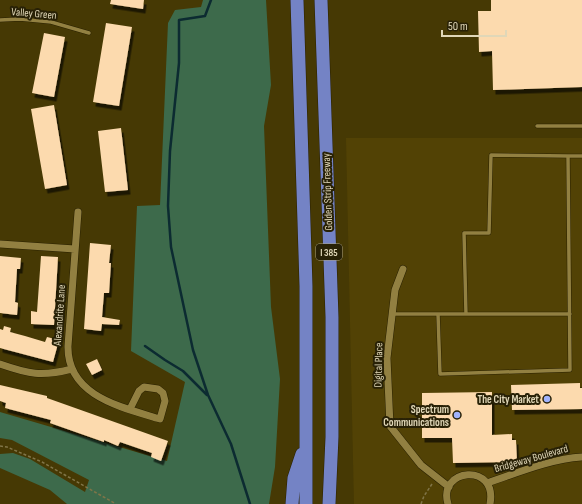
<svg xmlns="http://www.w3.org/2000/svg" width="582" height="504" font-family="'Sofia Sans Condensed',sans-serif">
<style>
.built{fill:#524205}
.green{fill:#3d6a4b}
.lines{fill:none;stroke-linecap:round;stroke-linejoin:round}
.stream{stroke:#0c2b31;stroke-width:2.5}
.building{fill:#fcdaae;filter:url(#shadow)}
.service-casing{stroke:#292000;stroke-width:4.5}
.minor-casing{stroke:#292000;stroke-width:8}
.motorway-casing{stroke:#292000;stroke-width:14}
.path{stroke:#807548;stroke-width:1.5;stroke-dasharray:3 2;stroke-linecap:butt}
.service{stroke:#928041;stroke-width:3.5}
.minor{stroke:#928041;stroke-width:7}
.motorway{stroke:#7483c5;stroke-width:13}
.poi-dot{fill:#a1b3fd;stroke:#282106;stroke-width:1.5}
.labels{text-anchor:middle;stroke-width:4;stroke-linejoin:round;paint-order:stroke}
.shield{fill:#282106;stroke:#a9a083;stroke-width:1}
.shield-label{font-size:10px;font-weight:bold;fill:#e0d7b8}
.street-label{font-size:11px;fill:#e0d7b8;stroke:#282106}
.poi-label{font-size:11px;font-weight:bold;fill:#e0d7b8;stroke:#282106;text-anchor:end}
</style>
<defs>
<filter id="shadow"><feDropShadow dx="2.5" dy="4.5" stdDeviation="0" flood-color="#0009"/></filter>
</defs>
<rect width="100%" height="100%" fill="#463904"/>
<path class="built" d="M346,138H582V504H354Z"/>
<path class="green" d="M203,0H266L271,85L264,126L271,307L280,379L275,467L269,504H67L50,490L0,468V454L13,453L30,459L85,492L89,480L12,440L0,438V412L167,461L185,382L131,351L137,206L160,205L168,23L175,10L201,7Z"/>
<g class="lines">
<path class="stream" d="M211,0L205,16L179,20V63L170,151L168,206L171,247L193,350L208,395L231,444L250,504
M145,346L165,360L183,371L207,395"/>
</g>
<path class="building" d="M111,0H144L143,9L110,4Z
M491,0H582V87L493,90L492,51L479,52L478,11H491Z
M106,23L132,27L119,106L93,102Z
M44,33L65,37L54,97L32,93Z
M54,105L67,185L45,189L31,109Z
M121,128L128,190L105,192L98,131Z
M90,243L111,245L109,263H111L109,293H104L102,317L120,320L119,325L102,324L101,331L84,329Z
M0,256L21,258L20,269H17L15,302L18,303L17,315L0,313Z
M41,256L58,257L54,325L31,324V311L37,312Z
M4,326L11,328L10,332L25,336L45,342L47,337L59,340L53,362L0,348V329L3,330Z
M97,359L102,370L92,375L86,364Z
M580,383V388H582V409L512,410L511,385Z
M0,385L47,396V398L168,441L161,461L151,457L152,453L120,442L118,446L104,440V442L50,423L51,420L5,408L6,403L0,401Z
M492,392V435L512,434V440H516L517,462L453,463L452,438H422V393Z"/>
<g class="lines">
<g class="service-casing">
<path id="service" d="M0,20L20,19L51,22L89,33
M537,126H582
M568,156H582
M392,314H570
M438,314L440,374L570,370L568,156L491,155L489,233H464L466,314"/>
</g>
<g class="minor-casing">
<path id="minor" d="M78,212L68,346C67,396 121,407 160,419L165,401L163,393L158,389L144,387L139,391L130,409
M0,244L75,249
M403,269L395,290L387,358L390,426L421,465L449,487
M0,364C29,374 41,377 72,369
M487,483C517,473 550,459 582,457
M448,504C437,468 498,462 490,504"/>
</g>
<g class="motorway-casing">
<path id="motorway" d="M297,0L306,286V504
M321,0L332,317V437L329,504
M292,504L294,478L302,454"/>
</g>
<path class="path" d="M0,446L7,447L42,462L116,504
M421,504L424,496L432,484"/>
<use href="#service" class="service"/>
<use href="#minor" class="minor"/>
<use href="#motorway" class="motorway"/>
</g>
<g class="poi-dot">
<circle cx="547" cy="399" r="4"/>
<circle cx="457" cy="415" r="4"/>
</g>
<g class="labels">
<rect class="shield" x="316" y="244" width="26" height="16" rx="3"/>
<g class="shield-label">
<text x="329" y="256">I 385</text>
</g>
<g class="street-label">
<text transform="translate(34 13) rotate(5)" y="4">Valley Green</text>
<text transform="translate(327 192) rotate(-92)" y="4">Golden Strip Freeway</text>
<text transform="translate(59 315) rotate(-86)" y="4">Alexandrite Lane</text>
<text transform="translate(378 365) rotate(-89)" y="4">Digital Place</text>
<text transform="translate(531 458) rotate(-16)" y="4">Bridgeway Boulevard</text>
</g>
<g class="poi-label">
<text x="539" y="403">The City Market</text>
<text x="449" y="413">Spectrum<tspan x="449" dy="13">Communications</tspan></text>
</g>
</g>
<path d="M442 30v6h64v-6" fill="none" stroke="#e0d7b8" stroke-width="2"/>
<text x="448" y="30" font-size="12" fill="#e0d7b8" stroke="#282106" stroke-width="3" paint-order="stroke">50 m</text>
</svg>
